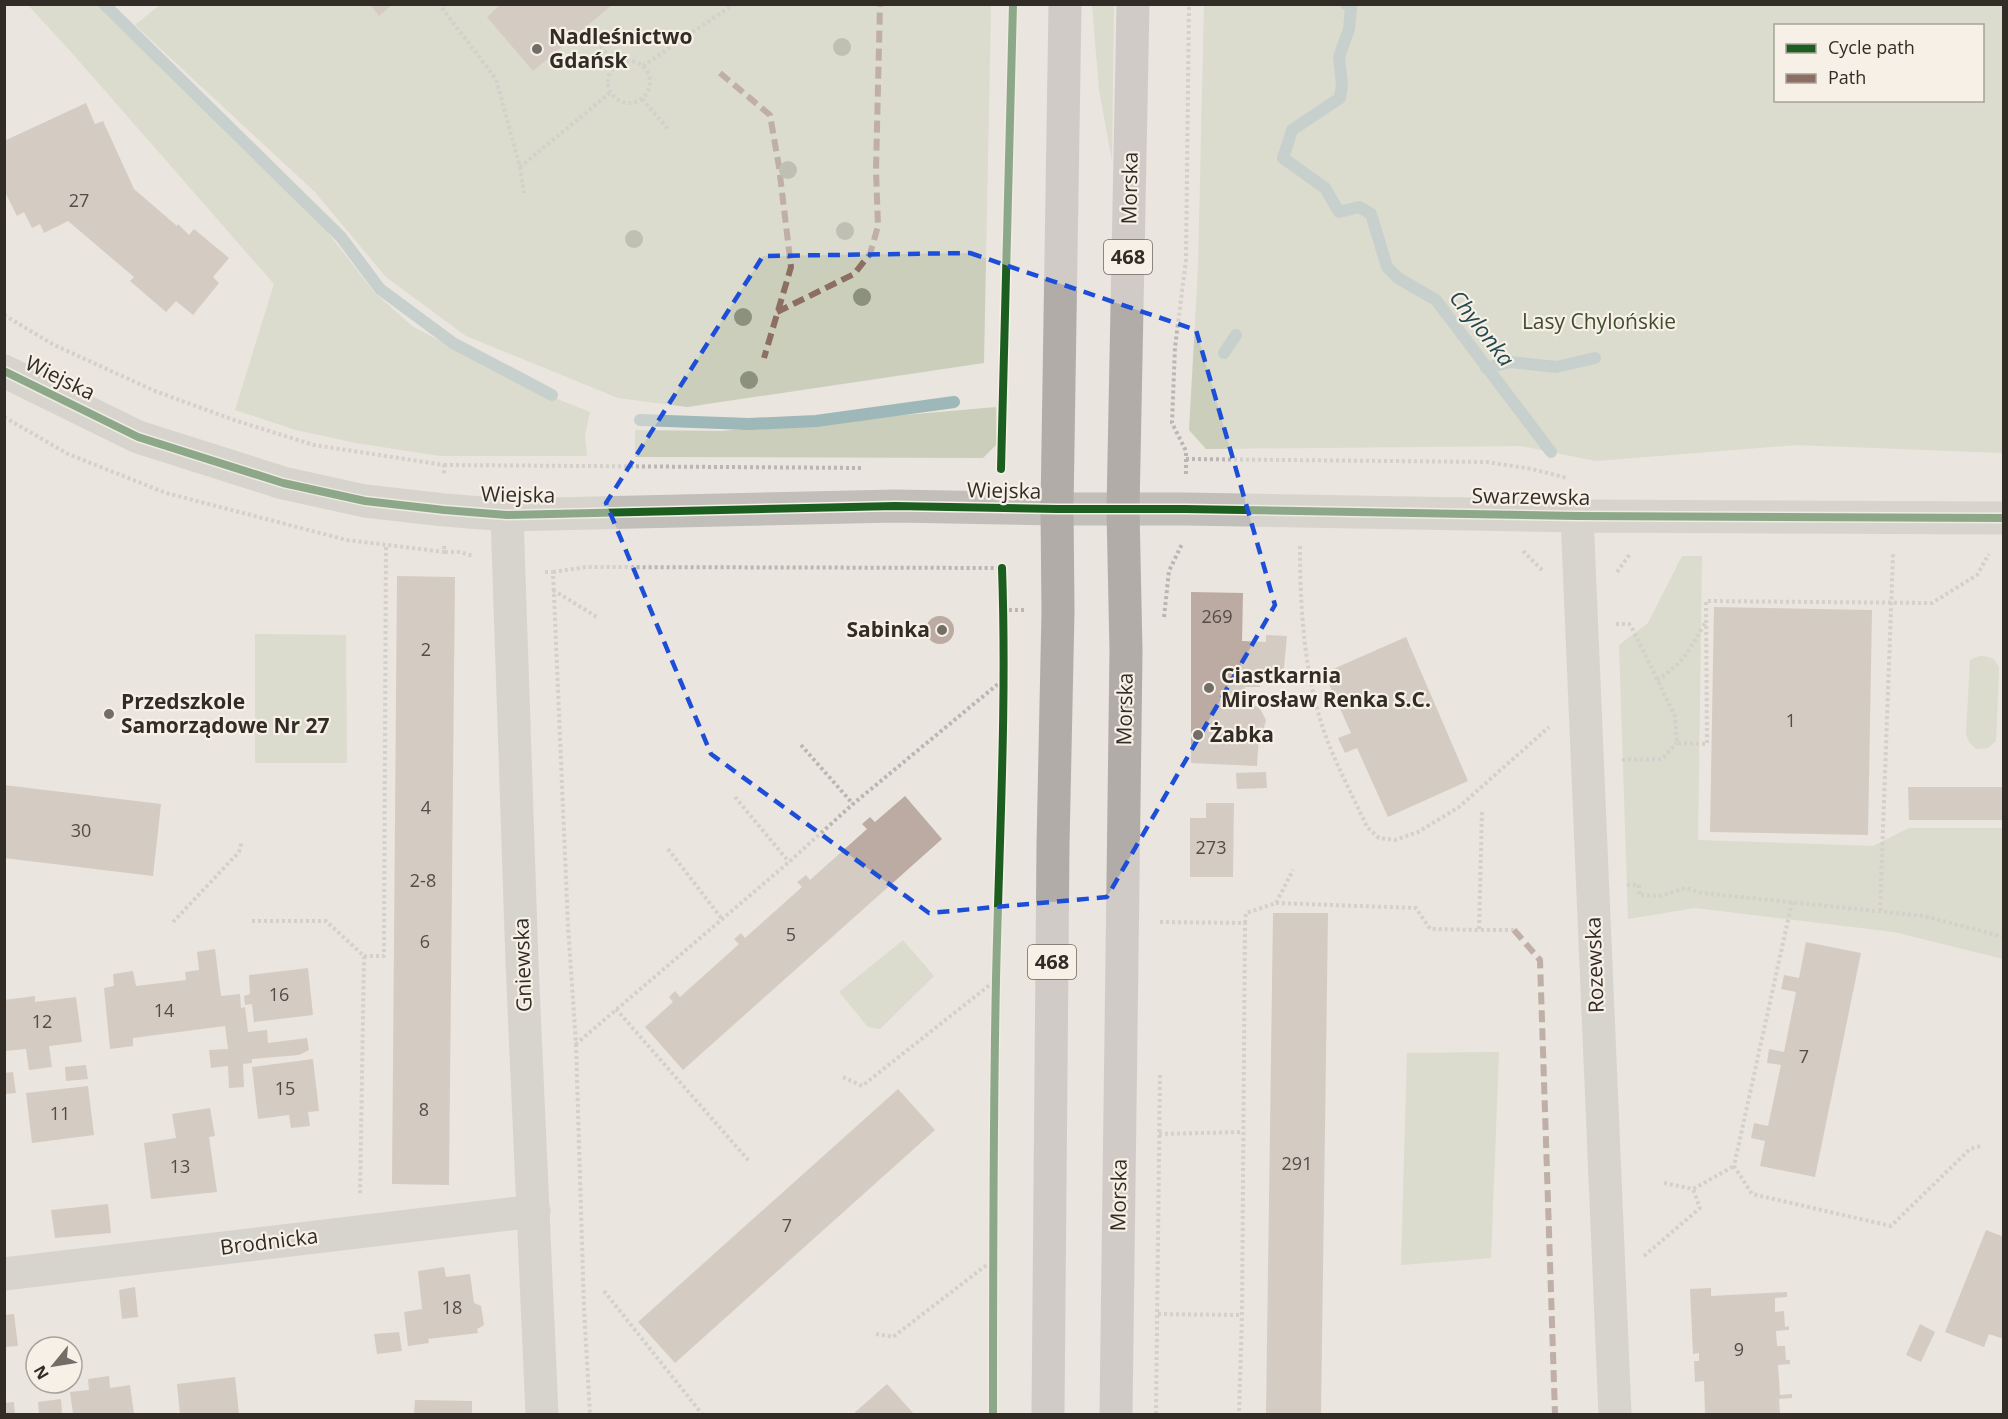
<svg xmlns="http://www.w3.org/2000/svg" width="2008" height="1419" font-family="'Open Sans',sans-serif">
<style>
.green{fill:#cacebb;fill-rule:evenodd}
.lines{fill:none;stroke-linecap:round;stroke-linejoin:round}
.stream{stroke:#9eb7b8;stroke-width:12}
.building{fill:#bbaba3}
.path{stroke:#bbb6b1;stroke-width:4;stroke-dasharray:3 3;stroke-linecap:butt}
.minor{stroke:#c2beb9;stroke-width:33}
.primary{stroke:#b1aca8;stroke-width:33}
.quiet{stroke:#8d6e63;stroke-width:6;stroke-dasharray:12 6;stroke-linecap:butt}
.cycleway-casing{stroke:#f6f0e7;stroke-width:11}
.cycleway{stroke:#1b5e20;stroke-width:8}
.tree{fill:#8c917e}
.marked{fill:none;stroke:#1d4ed8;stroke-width:4.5;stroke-dasharray:12 8;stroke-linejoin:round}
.poi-dot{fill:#726d67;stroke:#f6f0e7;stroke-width:2}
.labels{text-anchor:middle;stroke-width:4.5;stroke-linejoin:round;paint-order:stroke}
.number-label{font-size:18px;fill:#544c46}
.shield{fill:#f6f0e7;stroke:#6d6761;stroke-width:1.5}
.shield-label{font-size:20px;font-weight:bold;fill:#322c27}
.poi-label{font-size:21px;font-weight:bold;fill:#322c27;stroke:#f6f0e7;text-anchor:start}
.street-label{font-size:21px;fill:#322c27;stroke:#f6f0e7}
.park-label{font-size:21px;fill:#404d2f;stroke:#f6f0e7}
.water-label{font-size:22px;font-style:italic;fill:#23494e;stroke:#f6f0e7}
</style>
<rect width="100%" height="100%" fill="#eae5df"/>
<path class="green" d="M161,4L991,5L984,363L687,407L618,398L476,340L466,336L386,277L315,192L135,25Z
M28,5H99L325,229L374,292L412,326L515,382L590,412L585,435L587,456H440L356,443L296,430L235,410L274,284L72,53Z
M1092,5H1114L1112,161L1099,90Z
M1204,5H2003V453L1797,445L1596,461L1521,446L1206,449L1189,430L1198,268ZM1776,26H1982V100H1776Z
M996,407L997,444L983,458L635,457V430L721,431Z
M1682,556H1702L1698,840L1873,846L1909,828H2003V959L1894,932L1695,908L1628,919L1619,645L1648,623Z
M255,634L346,635L347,763H255Z
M1979,656C1990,656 1995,658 1999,668L1996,741L1988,748L1976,749L1969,742L1966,734L1970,660Z
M903,940L934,976L880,1029L868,1027L839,992Z
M1499,1052L1491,1258L1401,1265L1407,1053Z"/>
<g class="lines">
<path class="stream" d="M104,4L341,237L380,289L453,343L552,395
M1346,4L1351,8L1349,29L1339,57L1342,85L1340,98L1292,130L1283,158L1325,188L1339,212L1359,207L1371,214L1387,267L1398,278L1436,300L1551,452
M1224,353L1236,335
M1486,368L1511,362L1556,367L1595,358
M640,420L749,424L816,421L954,402"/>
</g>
<path class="building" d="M370,4H393L379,16Z
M501,4H613L533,71L487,17Z
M86,103L95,124L103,121L134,189L177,226L178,224L189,235L194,229L229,258L213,277L219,283L193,315L176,301L166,312L130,281L134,277L68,221L44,233L40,224L32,228L24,212L17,216L4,190V141Z
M397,576L455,577L449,1185L392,1184Z
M1191,592L1243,593L1242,641L1266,642V635L1287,636L1283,678H1266V675H1260V687H1245V705L1256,706L1260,709L1266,720L1263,732L1259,736L1257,766L1191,763Z
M1714,607L1872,610L1868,835L1710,832Z
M926 630a14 14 0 1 1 28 0a14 14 0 1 1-28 0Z
M1406,637L1468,781L1388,817L1357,748L1345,753L1338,738L1351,733L1324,673Z
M1266,772L1267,788L1237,789L1236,773Z
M4,785L161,804L153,876L4,858Z
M1908,787H2004V820H1909Z
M905,796L942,839L683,1070L645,1027L673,1002L669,997L675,991L680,997L739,944L734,939L741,933L745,938L802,887L797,882L806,875L810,880L867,829L862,824L870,817L875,822Z
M1206,803H1234L1233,877H1190V818H1206Z
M1273,913H1328L1321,1414H1266Z
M1806,942L1861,953L1815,1177L1760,1166L1765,1141L1751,1138L1754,1123L1768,1126L1781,1065L1767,1063L1769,1049L1784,1052L1796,992L1781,989L1784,975L1799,978Z
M215,949L221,996L240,994L241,1008L245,1007L248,1032L267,1030L268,1043L307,1038L309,1050L299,1055L252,1059V1063L243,1064L244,1087L229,1088L228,1066L211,1068L209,1050L228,1049L225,1026L133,1038V1046L110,1049L104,988L114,986L113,974L133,971L136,986L186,980L185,972L199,970L197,952Z
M308,968L313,1015L254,1022L252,1004L245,1005L244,996L250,994L249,975Z
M35,996V1002L76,997L82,1042L49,1046L52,1067L29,1070L26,1049L5,1051L4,1000Z
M313,1059L319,1111L308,1112L310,1126L291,1128L289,1115L258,1119L252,1067Z
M86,1065L88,1079L66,1081L65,1067Z
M13,1072L16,1093L4,1094V1073Z
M88,1086L94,1135L32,1143L26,1093Z
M898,1089L935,1130L675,1363L638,1322Z
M210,1108L215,1136L209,1137L217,1192L151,1199L144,1143L176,1138L172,1114Z
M108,1204L111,1233L55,1238L51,1210Z
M1986,1230L2004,1237V1339L1989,1334L1984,1347L1945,1332Z
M444,1267L446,1277L470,1274L474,1303L481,1306L484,1325L477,1329L478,1333L428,1339L429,1343L408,1346L404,1312L422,1309L418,1271Z
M135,1287L138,1317L122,1319L119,1290Z
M1711,1288V1296L1787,1292V1297L1775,1298V1312L1784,1311L1785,1327L1789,1326V1330L1776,1331L1777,1346H1785L1786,1360H1790V1364L1778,1365L1780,1395L1792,1394V1398L1779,1399L1780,1414H1705L1704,1381L1695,1382L1694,1361H1699V1353L1693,1354L1690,1289Z
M14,1314L18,1346L4,1347V1315Z
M1920,1324L1935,1332L1921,1362L1906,1355Z
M399,1332L402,1351L377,1354L374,1334Z
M109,1376L110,1388L130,1385L134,1414H73L70,1392L89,1390L88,1379Z
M235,1377L239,1414H180L177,1384Z
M887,1384L914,1414H853Z
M61,1399L62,1414H39L38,1402Z
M415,1400L472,1401V1414H414Z
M14,1402L15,1414H4V1403Z"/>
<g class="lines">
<path class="path" d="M442,8L496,79L520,167L611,92
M586,27L616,66
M608 82a21 21 0 1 1 42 0a21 21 0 1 1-42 0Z
M643,66L734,4
M642,99L668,129
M520,167L524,193
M4,315L54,345L155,391L234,420L314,445L444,465V476
M4,417L68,454L166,493L347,540L445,552
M1186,459L1487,462L1532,469L1567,478
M444,465L863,468
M1186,474V451L1172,423L1175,347L1186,260L1189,4
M444,546L445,552H460L473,556
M1300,546C1300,608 1304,675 1325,734C1336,765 1353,796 1367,827L1379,838L1395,840L1418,832L1459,807L1549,727
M1523,551L1543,571
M545,572H553L568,926L576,1044L789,862L853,804L1004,679
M553,572L586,567L1002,568
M1617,572L1630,554
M553,590L597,617
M1003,610H1024
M1164,617L1169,571L1182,544
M1616,624H1629L1633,630L1675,716L1677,743L1707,744L1706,601L1932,603L1977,575L1989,554
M1657,680C1682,665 1691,648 1705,623
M801,745L853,804
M1622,760L1662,759L1677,743
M735,797L789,862
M1482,812L1479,930H1514
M668,849L722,919
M1627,885H1639V895L1661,896L1685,888L1702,893L1924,916L2004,937
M1792,902L1734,1166L1752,1194L1891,1226L1970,1149L1981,1146
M1276,903L1416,908L1430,929L1479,930
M1880,911L1893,554
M252,921H326L364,956L360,1196
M173,922L239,852L242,841
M1160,922L1245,923L1242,1315L1239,1414
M1245,923L1246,913L1276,903L1293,870
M364,956H384L386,545
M616,1009L749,1161
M576,1044L584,1309L590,1414
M843,1077L862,1086L996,980
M1159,1134L1243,1132
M1664,1183L1693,1189L1734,1166
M1644,1256L1700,1208L1693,1189
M604,1291L702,1414
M1158,1314L1242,1315
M876,1334L893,1337L993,1260
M1156,1414L1160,1074"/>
<path class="minor" d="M4,371L138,437L283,483L365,501L444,510L507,515L895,506L1057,509H1185L1577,516L2004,518
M507,515L522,963L542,1414
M1577,516L1615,1414
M4,1274L534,1211"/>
<path class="primary" d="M1048,1414L1053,845L1058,611L1057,509L1065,4
M1116,1414L1126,651L1123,510L1133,4"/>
<path class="quiet" d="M720,73L770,115L779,167L791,267L764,358
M777,312L854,274L870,254L878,226L876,170L880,4
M1514,930L1540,960L1555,1414"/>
<g class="cycleway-casing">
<path id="cycleway" d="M4,371L138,437L283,483L365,501L444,510L507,515L895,506L1057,509H1185L1577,516L2004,518
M1001,469L1013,4
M993,1414C993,1270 993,1125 996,980C999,843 1007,706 1002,568"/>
</g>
<use href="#cycleway" class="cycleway"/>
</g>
<g class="tree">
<circle cx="842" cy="47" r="9"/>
<circle cx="788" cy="170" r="9"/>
<circle cx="845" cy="231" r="9"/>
<circle cx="634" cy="239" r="9"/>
<circle cx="862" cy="297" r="9"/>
<circle cx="743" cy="317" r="9"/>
<circle cx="749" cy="380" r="9"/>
</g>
<path d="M0 0H2008V1419H0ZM970,253L1196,330L1275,605L1107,897L929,913L711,754L606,503L763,256Z" fill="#eae5df" fill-opacity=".55" fill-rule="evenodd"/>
<path class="marked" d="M970,253L1196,330L1275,605L1107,897L929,913L711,754L606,503L763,256Z"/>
<g class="poi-dot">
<circle cx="537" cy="49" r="6"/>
<circle cx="942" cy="630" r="6"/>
<circle cx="1209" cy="688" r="6"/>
<circle cx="109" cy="714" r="6"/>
<circle cx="1198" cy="735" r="6"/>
</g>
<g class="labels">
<g class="number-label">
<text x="79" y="207">27</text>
<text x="1217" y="623">269</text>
<text x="426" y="656">2</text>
<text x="1791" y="727">1</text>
<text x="426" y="814">4</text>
<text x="81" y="837">30</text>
<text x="1211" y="854">273</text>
<text x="423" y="887">2-8</text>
<text x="791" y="941">5</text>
<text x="425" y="948">6</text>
<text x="279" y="1001">16</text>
<text x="164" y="1017">14</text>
<text x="42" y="1028">12</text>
<text x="1804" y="1063">7</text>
<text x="285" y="1095">15</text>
<text x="424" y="1116">8</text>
<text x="60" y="1120">11</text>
<text x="1297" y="1170">291</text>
<text x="180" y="1173">13</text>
<text x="787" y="1232">7</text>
<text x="452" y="1314">18</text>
<text x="1739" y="1356">9</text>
</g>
<g class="shield">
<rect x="1104" y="240" width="48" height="34" rx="4.5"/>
<rect x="1028" y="945" width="48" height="34" rx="4.5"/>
</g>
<g class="shield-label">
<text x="1128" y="264">468</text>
<text x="1052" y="969">468</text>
</g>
<g class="poi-label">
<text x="549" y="44">Nadleśnictwo<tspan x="549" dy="24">Gdańsk</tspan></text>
<text x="930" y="637" text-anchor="end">Sabinka</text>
<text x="1221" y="683">Ciastkarnia<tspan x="1221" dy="24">Mirosław Renka S.C.</tspan></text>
<text x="121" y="709">Przedszkole<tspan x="121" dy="24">Samorządowe Nr 27</tspan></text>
<text x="1210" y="742">Żabka</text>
</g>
<g class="street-label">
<text transform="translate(1130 188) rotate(-89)" y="7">Morska</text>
<text transform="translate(60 378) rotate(26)" y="7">Wiejska</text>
<text transform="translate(1004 491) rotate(1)" y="7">Wiejska</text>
<text transform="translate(518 495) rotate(1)" y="7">Wiejska</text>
<text transform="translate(1531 497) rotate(1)" y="7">Swarzewska</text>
<text transform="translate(1125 709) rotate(-89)" y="7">Morska</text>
<text transform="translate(523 965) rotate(-92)" y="7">Gniewska</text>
<text transform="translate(1595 965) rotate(-92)" y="7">Rozewska</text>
<text transform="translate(1119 1195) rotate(-89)" y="7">Morska</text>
<text transform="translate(269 1242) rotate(-7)" y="7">Brodnicka</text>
</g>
<g class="park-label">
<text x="1599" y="329">Lasy Chylońskie</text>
</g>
<g class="water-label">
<text transform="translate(1482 328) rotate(52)" y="8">Chylonka</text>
</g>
</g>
<rect width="2008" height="1419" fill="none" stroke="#322c27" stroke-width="12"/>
<rect x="1774" y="24" width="210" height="78" fill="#f6f0e7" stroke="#a8a29a" stroke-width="1.5"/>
<rect x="1786" y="44" width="30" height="9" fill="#1b5e20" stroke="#a8a29a" stroke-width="1.5"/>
<text x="1828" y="54" font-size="18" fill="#322c27">Cycle path</text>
<rect x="1786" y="74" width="30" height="9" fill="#8d6e63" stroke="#a8a29a" stroke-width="1.5"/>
<text x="1828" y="84" font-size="18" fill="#322c27">Path</text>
<g transform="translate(54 1365) rotate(240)"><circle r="28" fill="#f6f0e7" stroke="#a8a29a" stroke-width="1.5"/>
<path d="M0-4.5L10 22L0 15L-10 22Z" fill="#726d67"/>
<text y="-9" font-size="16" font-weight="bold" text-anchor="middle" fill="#322c27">N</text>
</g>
</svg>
